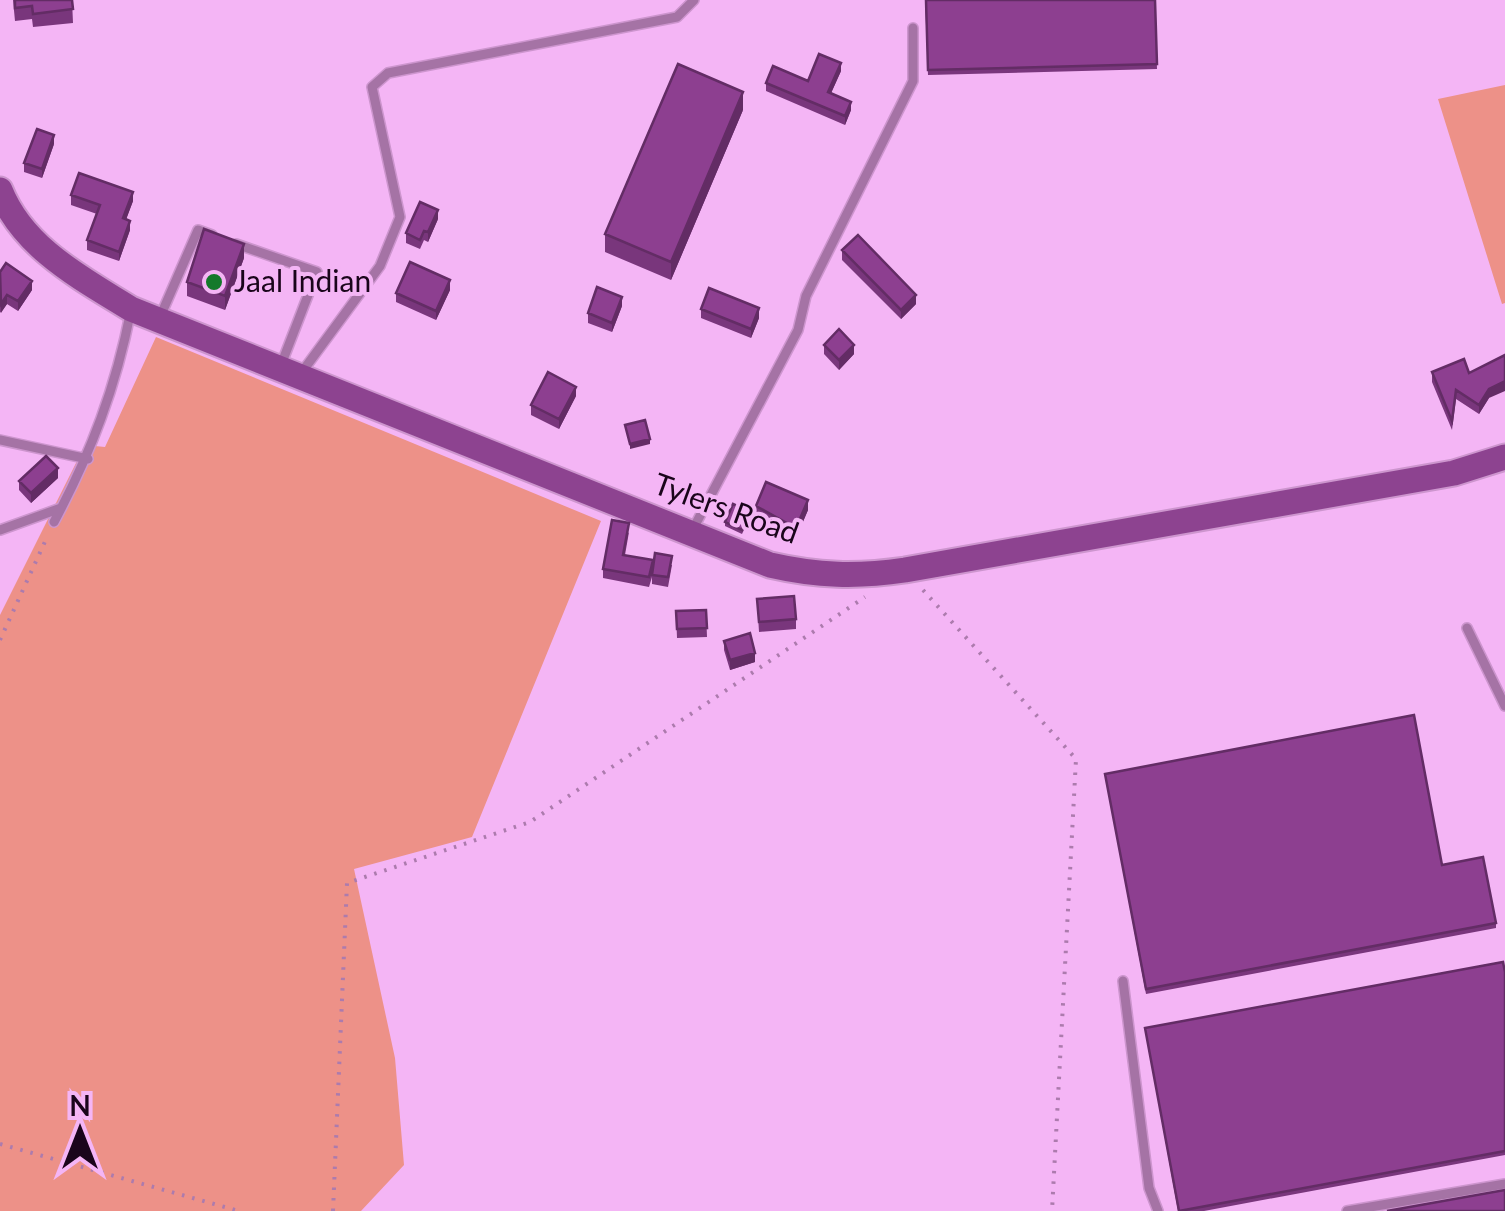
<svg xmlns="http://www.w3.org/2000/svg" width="1505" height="1211" font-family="Lato,sans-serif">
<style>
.green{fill:#ed9188}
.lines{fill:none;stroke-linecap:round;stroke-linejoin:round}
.lane-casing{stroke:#cd95ce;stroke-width:12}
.secondary-casing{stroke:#cd95ce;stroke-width:29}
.path{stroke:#ac7bad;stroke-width:4;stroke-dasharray:2.5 8;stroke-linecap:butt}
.lane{stroke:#a573a5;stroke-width:9}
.secondary{stroke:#8d4390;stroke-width:25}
.wall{fill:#79367c}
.shaded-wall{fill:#632c65}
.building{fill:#8d3f90;stroke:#632c65;stroke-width:2.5}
.poi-dot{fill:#14792b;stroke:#f4b5f5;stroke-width:4}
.labels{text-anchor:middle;stroke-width:8;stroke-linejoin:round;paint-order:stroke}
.poi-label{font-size:30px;fill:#1a051b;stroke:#f4b5f5;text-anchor:start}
.street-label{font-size:30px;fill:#1a051b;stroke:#f4b5f5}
</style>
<rect width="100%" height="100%" fill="#f4b5f5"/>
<path class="green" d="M1505,85V303L1502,304L1438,99Z
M156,337L601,521L472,837L354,869L395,1058L404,1165L361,1211H0V615L85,445L105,447Z"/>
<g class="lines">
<g class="lane-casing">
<path id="lane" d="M236,244L317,272L281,365
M160,317L198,230L212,235
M302,372L380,266L400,217L372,87L388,73L677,17L694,0
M0,440L88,459
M54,522C91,453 116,387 131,310
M0,530L61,508
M692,531L798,330L806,296L913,81V28
M1467,628L1505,706
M1123,981L1149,1188L1158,1211
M1347,1211L1505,1184"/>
</g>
<g class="secondary-casing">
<path id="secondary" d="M0,190C23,248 81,278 131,309L770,565C818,576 857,577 905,570L1454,473L1505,457"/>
</g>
<path class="path" d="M923,590L1076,759L1052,1211
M0,640L48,535
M0,1144L239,1211
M333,1211L347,883L530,822L865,597"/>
<use href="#lane" class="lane"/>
<use href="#secondary" class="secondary"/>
</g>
<path class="wall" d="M13,0H72L73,23L33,27L32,19L15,21Z
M925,0H1155L1157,69L928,75Z
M841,71L831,93L851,110L845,125L766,91V83L808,81Z
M743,110L671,280L605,252V234Z
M54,144L42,178L24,172V163Z
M71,195L133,201L126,219L130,230L119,261L87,250V240L97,214L71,205Z
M438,219L428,242L424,240L420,249L406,243V233Z
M842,250L916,304L901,319L842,260Z
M244,258L225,310L187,296V282Z
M0,272L32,290L18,311L7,304L0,313Z
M450,290L436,320L396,302V293Z
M622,306L612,332L588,323V313Z
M701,309L759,318L751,338L701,318Z
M824,345L854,354L839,370L824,354Z
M1432,372L1489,398L1479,414L1456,399L1452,430L1432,382Z
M576,396L559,429L531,415V405Z
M58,478L31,503L19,490V481Z
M756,506L808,510L796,538L756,515Z
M750,517L742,534L725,526V522Z
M629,532L625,555L672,565L668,587L652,584V577L649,587L603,578V569Z
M757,599L796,619V629L759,632Z
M706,610L707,637L677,638L676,611Z
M724,641L755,662L730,670L724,650Z
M1105,774L1442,865L1496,923V928L1146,994Z
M1505,972V1155L1204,1211H1178L1145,1028Z"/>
<path class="shaded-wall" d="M841,63V71L828,100V92Z
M743,92V110L671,280V262Z
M851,102V110L845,125V116Z
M54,135V144L42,178V169Z
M133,192V201L123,228V218Z
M438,210V219L428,242V232Z
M130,221V230L119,261V252Z
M244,244V258L225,310V296Z
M450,280V290L436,320V311Z
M32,281V290L18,311V301Z
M7,295V304L1,313V304Z
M916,295V304L901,319V310Z
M622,297V306L612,332V323Z
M759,308V318L751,338V329Z
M854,345V354L839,370V360Z
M1505,381V391L1489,398L1479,414V405L1489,389Z
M576,387V396L559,429V419Z
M650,439V444L630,449V444Z
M58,468V478L31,503V493Z
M808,500V510L796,538V528Z
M755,653V662L730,670V660Z"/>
<path class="building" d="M15,0H72L73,9L33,14L32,6L15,8Z
M926,0H1155L1157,64L928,70Z
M819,54L841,63L828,92L851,102L845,116L766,83L773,66L808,81Z
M678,64L743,92L671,262L605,234Z
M37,129L54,135L42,169L24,163Z
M79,173L133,192L123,218L130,221L119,252L87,240L100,205L71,195Z
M420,202L438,210L428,232L424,231L420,240L406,233Z
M204,229L244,244L225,296L187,282Z
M858,235L916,295L901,310L842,250Z
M410,262L450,280L436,311L396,293Z
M6,263L32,281L18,301L7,295L1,304L0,272Z
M597,287L622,297L612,323L588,313Z
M709,288L759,308L751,329L701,309Z
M839,329L854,345L839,360L824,345Z
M1505,355V381L1489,389L1479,405L1456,390L1452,421L1432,372L1464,359L1469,373Z
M548,372L576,387L559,419L531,405Z
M645,420L650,439L630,444L625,425Z
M46,456L58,468L31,493L19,481Z
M766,482L808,500L796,528L756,506Z
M733,504L750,512L742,530L725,522Z
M612,520L629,523L623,555L653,560L649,577L603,569Z
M655,553L672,556L668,577L652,575Z
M794,596L796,619L759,622L757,599Z
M706,610L707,628L677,629L676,611Z
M750,633L755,653L730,660L724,641Z
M1414,715L1442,865L1483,857L1496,923L1146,989L1105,774Z
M1503,962L1505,972V1151L1179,1211L1145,1028Z
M1505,1190V1211H1387Z"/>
<circle class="poi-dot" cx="214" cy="282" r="10"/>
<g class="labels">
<g class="poi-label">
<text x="234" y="292">Jaal Indian</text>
</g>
<g class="street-label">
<text transform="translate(726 509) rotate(20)" y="10">Tylers Road</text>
</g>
</g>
<g transform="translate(80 1131)" stroke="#f4b5f5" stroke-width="8" paint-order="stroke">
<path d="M0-8L18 38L0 25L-18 38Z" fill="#1a051b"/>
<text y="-15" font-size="28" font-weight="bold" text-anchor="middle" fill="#1a051b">N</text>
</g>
</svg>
